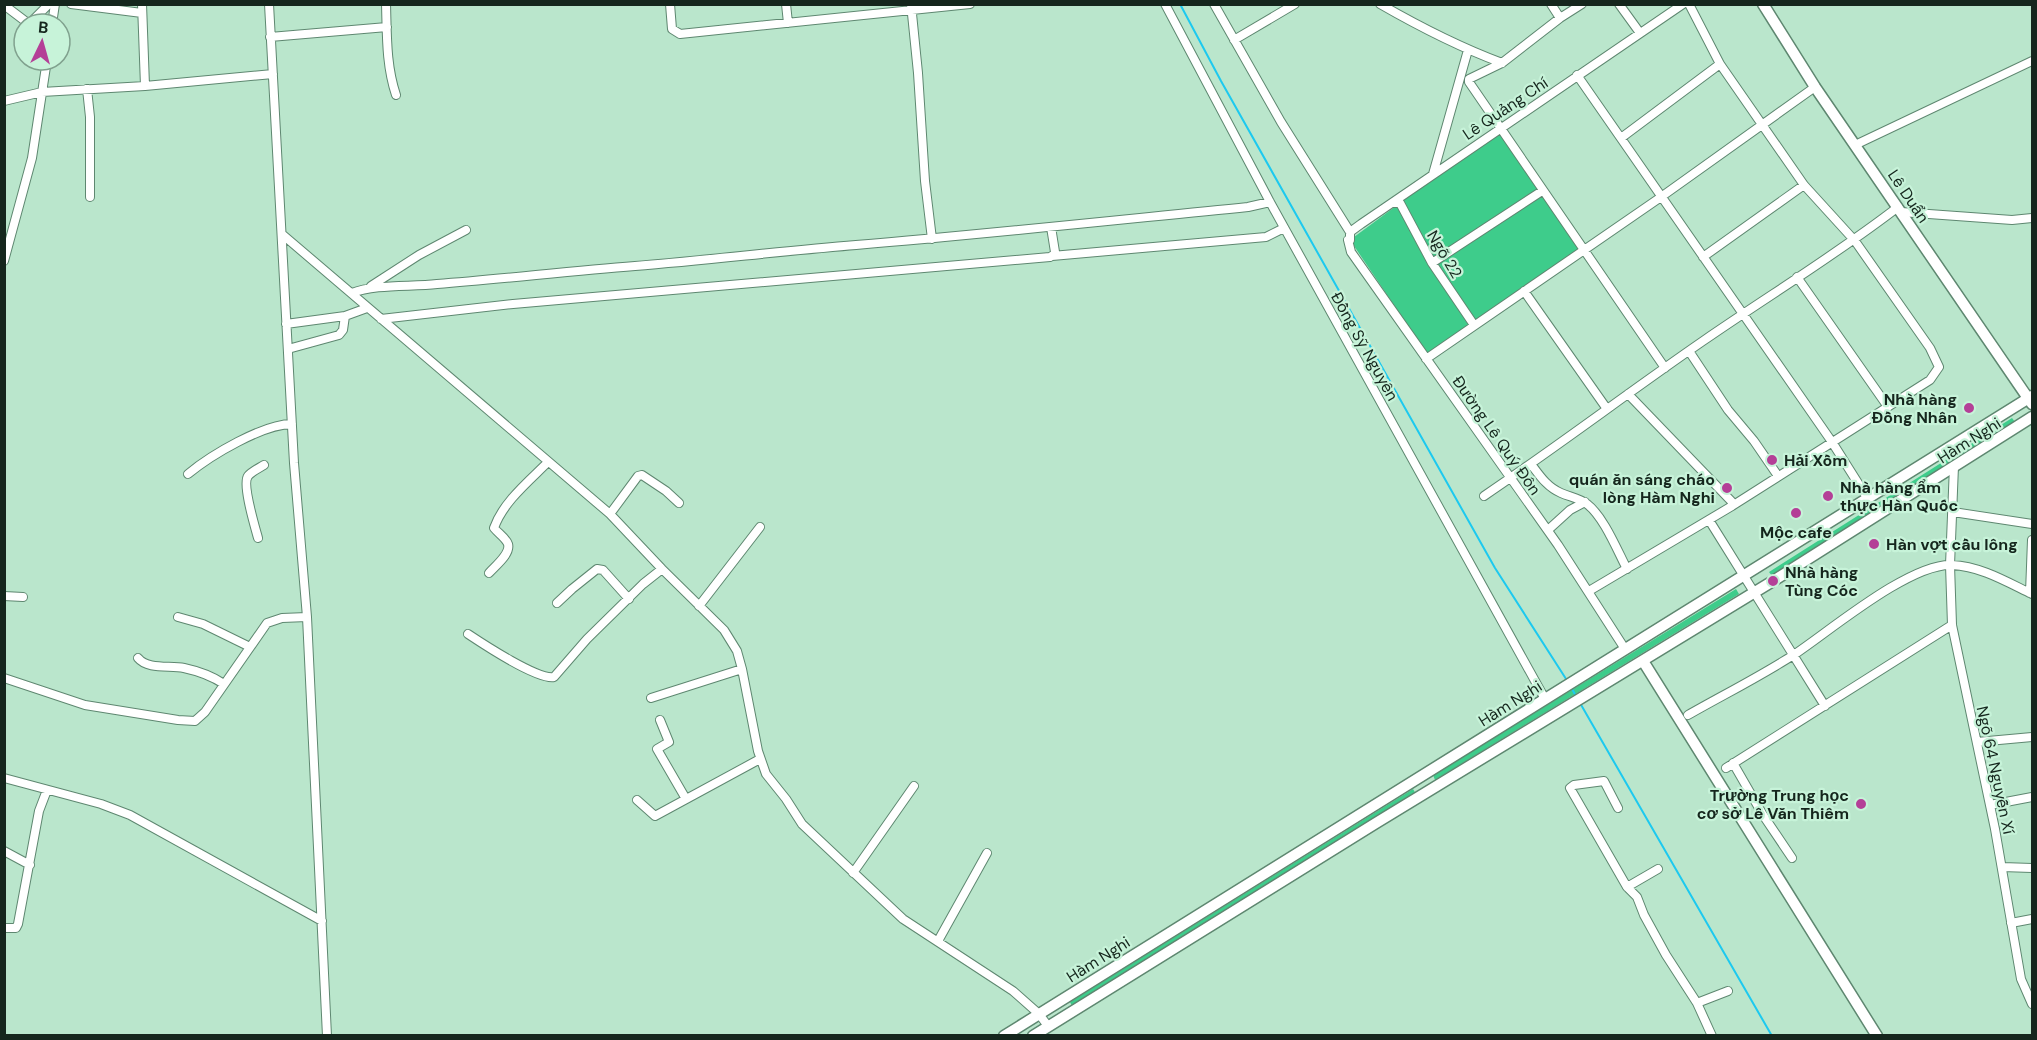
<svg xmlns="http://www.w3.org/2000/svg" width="2037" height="1040" font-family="'DM Sans',sans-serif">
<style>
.green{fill:#3ecc8b}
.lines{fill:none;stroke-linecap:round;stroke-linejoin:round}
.stream{stroke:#1dc9ef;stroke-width:2}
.street-casing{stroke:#5e8770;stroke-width:10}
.secondary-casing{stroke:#5e8770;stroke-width:13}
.street{stroke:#fff;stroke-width:8}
.secondary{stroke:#fff;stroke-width:10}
.poi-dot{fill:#b43f97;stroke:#c7f3d9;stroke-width:2}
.labels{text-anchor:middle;stroke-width:4.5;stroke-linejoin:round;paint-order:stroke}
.street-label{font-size:16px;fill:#15261d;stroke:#c7f3d9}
.poi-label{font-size:16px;font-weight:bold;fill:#15261d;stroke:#c7f3d9;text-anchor:start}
</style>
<rect width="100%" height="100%" fill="#bae6cc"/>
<path class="green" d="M1497,130L1581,252L1427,354L1350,240L1396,206L1393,202Z
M2012,418L2015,422L1772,576L1769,572Z
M1736,589L1739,594L1435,780L1433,775Z
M1413,789L1416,794L1072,1006L1070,1002Z"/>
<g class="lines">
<path class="stream" d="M1180,4L1221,81L1495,568L1568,682
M1571,687L1577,698
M1580,703L1772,1036"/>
<g class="street-casing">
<path id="street" d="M71,4L142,13
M142,4L145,86
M269,4L294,463L307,617L327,1036
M386,4C387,35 386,65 396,95
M670,4L672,29L680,34L970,4
M786,4L788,23
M911,4L918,73L925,181L932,239
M1165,4L1270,202L1545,699
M1214,4L1281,122L1350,232
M1380,4C1420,27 1459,47 1502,63
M1551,4L1560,18
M1582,4L1560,18L1502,63L1469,79V82L1665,368
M1619,4L1640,33
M4,5L29,24L49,4
M52,24L55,4
M270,37L387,27
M1234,40L1295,4
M1577,75L1832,442L1868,499
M87,89L90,117V197
M4,101L42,92L145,86L273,74
M1621,138L1720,64
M1855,145L2032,61
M1433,174L1468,50
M1393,203H1400L1432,263L1474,325
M1901,212L2012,220L2032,218
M283,235L610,514L662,569L724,630L737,651L742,669L758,751L766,774L786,799L802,824L903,919L1013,991L1039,1014L1048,1026
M1052,256L1266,237L1284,228
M1703,257L1804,185
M4,261L32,158L47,60
M1432,263L1542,191
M1797,277L1888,407
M371,286L419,255L466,230
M1524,291L1607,409
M352,293C375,284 411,287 437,284C503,279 569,271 635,266C709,260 782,251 856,245C986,234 1117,220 1248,207L1270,202
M381,319L513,304L1050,257L1055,254V252L1051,227
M286,324L345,316L367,308
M288,349L339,335L343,330L345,316
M1689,351L1728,410L1754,441L1778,476
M1426,359L1661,197L1815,87
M1628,394L1734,504
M1531,464C1540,476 1547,487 1561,493C1570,497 1579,498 1587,504C1604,517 1617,550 1627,569
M1954,466L1950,565L1952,625L1995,829L2021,979L2032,1004
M188,474C211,455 263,424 292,424
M1484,496C1558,446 1629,392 1703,341C1768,296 1836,255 1898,207
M1953,512L2032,524
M610,514L638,476L642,475L666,491L679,503
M1709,520L1825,706
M1548,530L1570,510L1585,502
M258,538C255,527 242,484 248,476C251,472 259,468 264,465
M489,573C495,566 511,554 508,544C506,538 498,533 494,528C503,502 529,481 548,462
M1589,591L1732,506L1930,380L1939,367L1930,348L1855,241L1804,185L1720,64L1689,4
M2030,593L2032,540
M4,596L23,597
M557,603L572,589L597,569L603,570L629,599
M699,606L760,527
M178,617L203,624L250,647
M468,634C483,644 538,680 554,677L587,639L643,584L662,569
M1625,649L1558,545L1351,252L1348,240H1350V232L1361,224L1683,4
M138,658C148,670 170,665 184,668C198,671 212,676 224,684
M4,678L85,705L178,720L195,721L205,712L267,623L282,618L307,617
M651,698L742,669
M1688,715C1723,695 1761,676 1795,654C1831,630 1910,563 1952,565C1980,566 2007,582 2032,594
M660,720L669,742L657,749L686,799
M1977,742L2032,737
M1733,763L1763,815L1792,858
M1726,768L1952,625
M4,778L101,804L130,815L322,921
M637,800L655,816L760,759
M1990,805L2032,797
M1618,808L1604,781L1574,785L1570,788L1627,887L1658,869
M4,851L30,865
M2002,867L2032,868
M853,873L914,786
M1627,887L1637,897L1644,915L1666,955L1697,1003
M2011,923L2032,919
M4,928H16L18,924L39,811L47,790
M938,941L987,853
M1712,1036L1697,1003L1728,991"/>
</g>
<g class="secondary-casing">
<path id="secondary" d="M1763,4L1815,87L2032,404
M1643,661L1877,1036
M1004,1036L2032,396
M1033,1036L1376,823L1773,581L2032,417"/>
</g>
<use href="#street" class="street"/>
<use href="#secondary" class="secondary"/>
</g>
<g class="poi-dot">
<circle cx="1969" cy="408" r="6"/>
<circle cx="1772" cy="460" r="6"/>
<circle cx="1727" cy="488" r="6"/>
<circle cx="1828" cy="496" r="6"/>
<circle cx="1796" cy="513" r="6"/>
<circle cx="1874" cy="544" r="6"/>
<circle cx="1773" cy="581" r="6"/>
<circle cx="1861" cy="804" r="6"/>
</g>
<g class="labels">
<g class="street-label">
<text transform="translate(1505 108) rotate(-34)" y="6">Lê Quảng Chí</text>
<text transform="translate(1909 196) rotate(56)" y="6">Lê Duẩn</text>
<text transform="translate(1445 254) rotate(59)" y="6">Ngõ 22</text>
<text transform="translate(1365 346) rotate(61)" y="6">Đồng Sỹ Nguyên</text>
<text transform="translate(1497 435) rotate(55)" y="6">Đường Lê Quý Đôn</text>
<text transform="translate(1969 440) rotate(-32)" y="6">Hàm Nghi</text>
<text transform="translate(1510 703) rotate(-32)" y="6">Hàm Nghi</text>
<text transform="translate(1996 770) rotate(78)" y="6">Ngõ 64 Nguyễn Xí</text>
<text transform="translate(1098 959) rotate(-32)" y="6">Hàm Nghi</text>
</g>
<g class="poi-label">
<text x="1957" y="405" text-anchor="end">Nhà hàng<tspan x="1957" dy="18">Đồng Nhân</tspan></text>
<text x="1784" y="466">Hải Xồm</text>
<text x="1715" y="485" text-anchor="end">quán ăn sáng cháo<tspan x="1715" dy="18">lòng Hàm Nghi</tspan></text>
<text x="1840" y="493">Nhà hàng ẩm<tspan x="1840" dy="18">thực Hàn Quốc</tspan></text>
<text x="1796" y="538" text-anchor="middle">Mộc cafe</text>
<text x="1886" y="550">Hàn vợt cầu lông</text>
<text x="1785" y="578">Nhà hàng<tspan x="1785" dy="18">Tùng Cóc</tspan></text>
<text x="1849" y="801" text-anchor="end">Trường Trung học<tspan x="1849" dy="18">cơ sở Lê Văn Thiêm</tspan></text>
</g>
</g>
<rect width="2037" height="1040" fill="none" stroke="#15261d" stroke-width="12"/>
<g transform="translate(42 42) rotate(5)"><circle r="28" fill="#c7f3d9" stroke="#80a18e" stroke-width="1.5"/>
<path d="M0-4.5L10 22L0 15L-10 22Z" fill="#b43f97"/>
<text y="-9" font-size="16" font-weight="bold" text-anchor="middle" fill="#15261d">B</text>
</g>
</svg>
